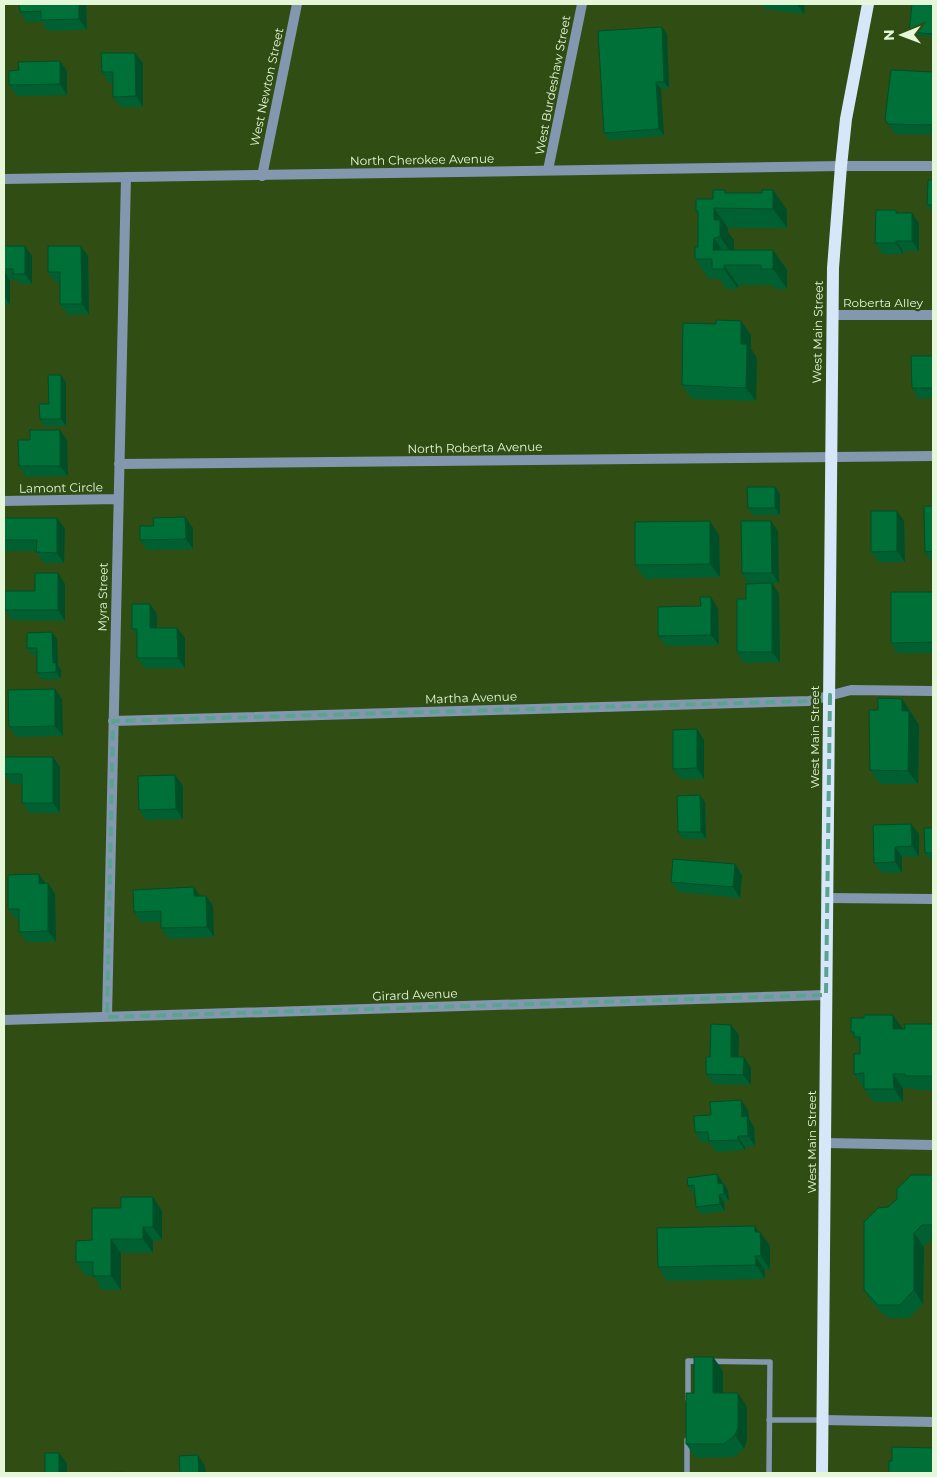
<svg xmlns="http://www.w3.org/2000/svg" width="937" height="1477" font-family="Montserrat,sans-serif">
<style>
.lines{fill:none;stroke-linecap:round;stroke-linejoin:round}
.service{stroke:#8397ae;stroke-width:5.5}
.minor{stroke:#8397ae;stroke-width:10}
.tertiary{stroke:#8397ae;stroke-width:10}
.primary{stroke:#d7e7fa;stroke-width:12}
.wall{fill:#006031}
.shaded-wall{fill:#004e28}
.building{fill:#007039;stroke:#004e28}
.marked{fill:none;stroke:#5aa393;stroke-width:4;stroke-dasharray:10 6;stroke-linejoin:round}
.labels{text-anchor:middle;stroke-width:4.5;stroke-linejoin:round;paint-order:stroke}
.street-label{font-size:12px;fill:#e4f7d8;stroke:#304d13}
</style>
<rect width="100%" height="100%" fill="#304d13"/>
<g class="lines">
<path class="service" d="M688,1399V1361L770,1362L769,1473
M769,1420H823
M687,1473V1440"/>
<path class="minor" d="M841,166H933
M548,170L582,4
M262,176L297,4
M832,315H933
M119,464L933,456
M4,501L118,499
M113,721L809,701L851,690L933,691
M828,898L933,899
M107,1017L126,177
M4,1020L826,995
M825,1143L933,1145
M823,1420L933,1422"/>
<path class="tertiary" d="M4,179L841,166"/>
<path class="primary" d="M822,1473L833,268L841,166L846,119L868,4"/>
</g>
<path class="wall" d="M86,4L87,30L48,31L42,22H27L20,12Z
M762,4H805L804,14L765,9Z
M933,4V37L912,35L909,32Z
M667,34L669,88L661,89L664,136L609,140L604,133Z
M60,61L67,71V95L17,96L9,85Z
M143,63V107H121L113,97V83H109L102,72Z
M933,72V135L895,134L888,124Z
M773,190L787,210V228H728V232L734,240V250H773L787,270V289H775L772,285H738V289H726L720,279H709L695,259L698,247V215L696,211L713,199L727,193H762Z
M927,205H933V213Z
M898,213L919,223V251H903V254H883L875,243Z
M4,246L32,256V284H20L17,280H10V305H4Z
M88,256L89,314L68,315L60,304V282H55L48,272Z
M716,324L751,335V349L757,358L756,401L692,399L682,385Z
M933,356V398L919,399L912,388Z
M66,382V426H45L40,419L49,404Z
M60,430L67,440L68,476L26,477L19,466Z
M780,494V515H753L748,508Z
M933,506V562H932L925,552Z
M897,511L904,521L905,562H879L871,552Z
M4,518H57L65,529L64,563H44L36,552L37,551H4Z
M193,528V549L147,550L140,540Z
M778,531L779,583H772L779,594L780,662L744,663L737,652L746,599L749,584L742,573Z
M719,535L720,577L645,579L635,565Z
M65,584V621L12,620L5,610Z
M933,592V653H898L891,643Z
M150,604L157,614V628L185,638V668H145L137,658V636L132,629Z
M701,606L718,608L719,645L666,646L658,636Z
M57,639L58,666L61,670V679L42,680L37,673V655H32L27,648Z
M55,689L62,699L63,736L16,737L9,727Z
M902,699L919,725L918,784H880L870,770L878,710Z
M704,740V779H681L673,769Z
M53,757L60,767V813H30L22,803V784H11L4,774Z
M175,775L183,786V819L146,820L139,810Z
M705,802L706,839H683L678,832Z
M911,824L919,834V857H902V873H882L874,863Z
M933,828V860H930L925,853Z
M735,864L742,875L740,898L679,892L671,882Z
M46,883H48L55,894L56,942H27L19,932V919H16L8,909Z
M194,887L200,896H206L213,906L214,937L169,939L161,928V922H141L134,912Z
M933,1024V1090H915L913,1088H903V1102H874L854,1074L860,1054V1045L851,1032L903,1029Z
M731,1025L739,1035L738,1057L751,1068V1085L713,1084L706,1074L710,1057Z
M748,1110L749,1119L754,1127L755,1146L745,1147V1150L716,1152L709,1142L702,1143L695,1132L711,1115Z
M717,1174L722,1181V1183H723L728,1190L729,1201L724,1202L725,1211L701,1214L696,1207L694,1192L693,1193L688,1186Z
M933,1175V1239H932L924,1247L923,1304L909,1318H888L873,1304L864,1290L888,1207Z
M162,1211V1240L153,1241V1253H121V1290H102L93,1275L86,1276L76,1262L92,1240Z
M770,1246V1270H765V1279L667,1281L658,1267Z
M713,1357L723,1371V1393L747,1407V1440L744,1449L734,1457L696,1458L686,1444L694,1393Z"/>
<path class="shaded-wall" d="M79,4H86L87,30L79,19Z
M797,4H805L804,14Z
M662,27L667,34L669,88L664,82Z
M135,53L143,63V107L136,96Z
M60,61L67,71V95L60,84Z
M656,82L661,89L664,136L659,129Z
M773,190L787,210V228L773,209Z
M714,208L728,228V232L734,240V257L720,237L714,220Z
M912,213L919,223V251L912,241Z
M714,238L727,257L713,250Z
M896,241L903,251V254L896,243Z
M25,246L32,256V284L25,274Z
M81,246L88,256L89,314L82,304Z
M773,250L787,270V289L773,269Z
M724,265L738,285V289L724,269Z
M4,271L10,280V305L4,296Z
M741,321L751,335V349L757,358L756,401L746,388L741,344Z
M61,375L66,382V426L61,419Z
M60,430L67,440L68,476L60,466Z
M775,487L780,494V515L775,508Z
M897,511L904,521L905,562L897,551Z
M185,517L193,528V549L186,539Z
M57,518L65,529L64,563L57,553Z
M710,521L719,535L720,577L710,564Z
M771,521L778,531L779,583L772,573Z
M58,573L65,584V621L58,610Z
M772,583L779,594L780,662L772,652Z
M711,597L718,608L719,645L711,635Z
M150,604L157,614V639L150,628Z
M177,628L185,638V668L178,658Z
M52,632L57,639L58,666L61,670V679L56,672L53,663Z
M55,689L62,699L63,736L55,726Z
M902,699L919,725L918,784L908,771L902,711Z
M697,729L704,740V779L697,768Z
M53,757L60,767V813L53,803Z
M175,775L183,786V819L176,809Z
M700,795L705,802L706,839L701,832Z
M911,824L919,834V857L912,846Z
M895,847L902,857V873L895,862Z
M735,864L742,875L740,898L733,887Z
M39,874L46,884H39Z
M48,883L55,894L56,942L48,931Z
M194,887L201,898L194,896Z
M206,896L213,906L214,937L207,927Z
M893,1015L903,1029H893Z
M731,1025L739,1035L738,1067L731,1057Z
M744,1057L751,1068V1085L743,1075Z
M893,1074L903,1088V1102L894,1089Z
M741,1100L748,1110L749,1119L754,1127L755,1146L748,1136L742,1117Z
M738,1136L745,1147V1150L738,1140Z
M717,1174L722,1181L723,1191L718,1184Z
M723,1183L728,1190L729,1201L724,1194Z
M719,1195L724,1202L725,1211L720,1204Z
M153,1197L162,1211V1240L153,1227Z
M755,1226L760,1234V1232L770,1246V1270L761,1256L755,1232Z
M143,1227L153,1241V1253L143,1239Z
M914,1233L924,1247L923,1304L914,1290Z
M111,1239L121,1253V1290L111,1276Z
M755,1256L765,1270V1279L756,1265Z
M713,1357L723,1371V1407L713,1393Z
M738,1393L747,1407V1440L744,1449L735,1435Z
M59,1453L67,1463V1473H59Z
M198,1455L205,1466L206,1473H199Z"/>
<path class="building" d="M19,4H79V19L41,20V11L20,12Z
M912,4H933V34L909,32Z
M662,27L664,82H656L659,129L604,133L598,31Z
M101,53H135L136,96L113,97V72H102Z
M60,61V84L9,85V71L19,70L18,62Z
M891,70L933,72V125L888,124L885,119Z
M928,180H933V205H927Z
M713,190H725V193H762V190H773V209L714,208V220H720V237L714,238L713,250H773V269H761V265H724V269H712V259H695V247H698V211H696V199H713Z
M876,210H896V213H912V241H896V243H875Z
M4,246H25V274H13V269H4Z
M48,246H81L82,304H60V272H48Z
M716,320L741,321V344H747L746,388L682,385L683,323L716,324Z
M911,356H933V388H912Z
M48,375H61V419H40L39,404H49Z
M30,430H60V466H19L18,440H30Z
M747,487H775V508H748Z
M924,506H933V551L925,552Z
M871,511H897V551L871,552Z
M185,517L186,539L140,540V526H154L153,518Z
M4,518H57V553L36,552L37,540H4Z
M710,521V564L635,565V522Z
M741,521H771L772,573H742Z
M35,573H58V610H5V591H35Z
M772,583V652H737V599H746V584Z
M891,592H933V642L891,643Z
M700,597H711V635L658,636V607L701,606Z
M132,604H150V628H177L178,658H137V629H132Z
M52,632L53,663H56V672L37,673V648H27V633Z
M55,689V726L9,727L8,690Z
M878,698L902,699V711H909L908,771L870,770L869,710H878Z
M697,729V768L673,769V730Z
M4,757H53V803H22V774H4Z
M175,775L176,809L139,810L138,776Z
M700,795L701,832H678L677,796Z
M911,824L912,846L895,847V862L874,863L873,825Z
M924,828H933V853H925Z
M673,859L735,864L733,887L671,882Z
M39,874V884L48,883V931L19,932V909H8V875Z
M194,887V896H206L207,927L161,928V911L134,912L133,890Z
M864,1015H893V1029H905V1024H933V1076H905V1074H893L894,1089H864V1073L854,1074V1054H860V1037H854V1032H851V1018H864Z
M711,1024L731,1025V1057H744L743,1075L706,1074V1057H710Z
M741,1100L742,1117L747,1116L748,1136H738V1140L709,1141L708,1132H695L694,1116L711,1115L710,1102Z
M717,1174L718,1184L723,1183L724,1194L719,1195L720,1204L696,1207L694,1185L688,1186L687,1178Z
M911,1175H933V1225H922L914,1233V1290L900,1305H878L864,1290V1222L878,1208L888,1207L897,1199V1189Z
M121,1197H153V1227H143V1239H111V1276H93V1262H76V1241L92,1240V1208H121Z
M755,1226V1232H760L761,1256H755L756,1265L658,1267L657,1228Z
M694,1357H713V1393H738V1427L735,1435L724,1444H686V1393H694Z
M892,1447L933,1448V1473H889V1461H892Z
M45,1453H59V1473H45Z
M198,1455L199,1473H166H180L179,1456Z
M123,1472V1473H102Z"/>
<path class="marked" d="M830,695L826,995L107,1017L113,721L809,701Z"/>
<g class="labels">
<g class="street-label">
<text transform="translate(553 85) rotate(-79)" y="4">West Burdeshaw Street</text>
<text transform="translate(267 87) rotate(-78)" y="4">West Newton Street</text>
<text transform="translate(422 160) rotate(-1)" y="4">North Cherokee Avenue</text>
<text x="883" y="307">Roberta Alley</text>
<text transform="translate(818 332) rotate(-89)" y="4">West Main Street</text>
<text transform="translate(475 448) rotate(-1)" y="4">North Roberta Avenue</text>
<text transform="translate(61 488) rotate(-1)" y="4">Lamont Circle</text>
<text transform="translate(103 597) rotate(-89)" y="4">Myra Street</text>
<text transform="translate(471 698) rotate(-2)" y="4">Martha Avenue</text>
<text transform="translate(815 737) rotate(-90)" y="4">West Main Street</text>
<text transform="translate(415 995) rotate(-2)" y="4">Girard Avenue</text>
<text transform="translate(812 1142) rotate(-90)" y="4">West Main Street</text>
</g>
</g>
<rect width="937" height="1477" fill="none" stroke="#e4f7d8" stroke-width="10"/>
<g transform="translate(902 35) rotate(269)" stroke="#304d13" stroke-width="4" paint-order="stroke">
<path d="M0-4L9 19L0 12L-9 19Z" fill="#e4f7d8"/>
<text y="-8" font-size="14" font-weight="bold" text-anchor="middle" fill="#e4f7d8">N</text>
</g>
</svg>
